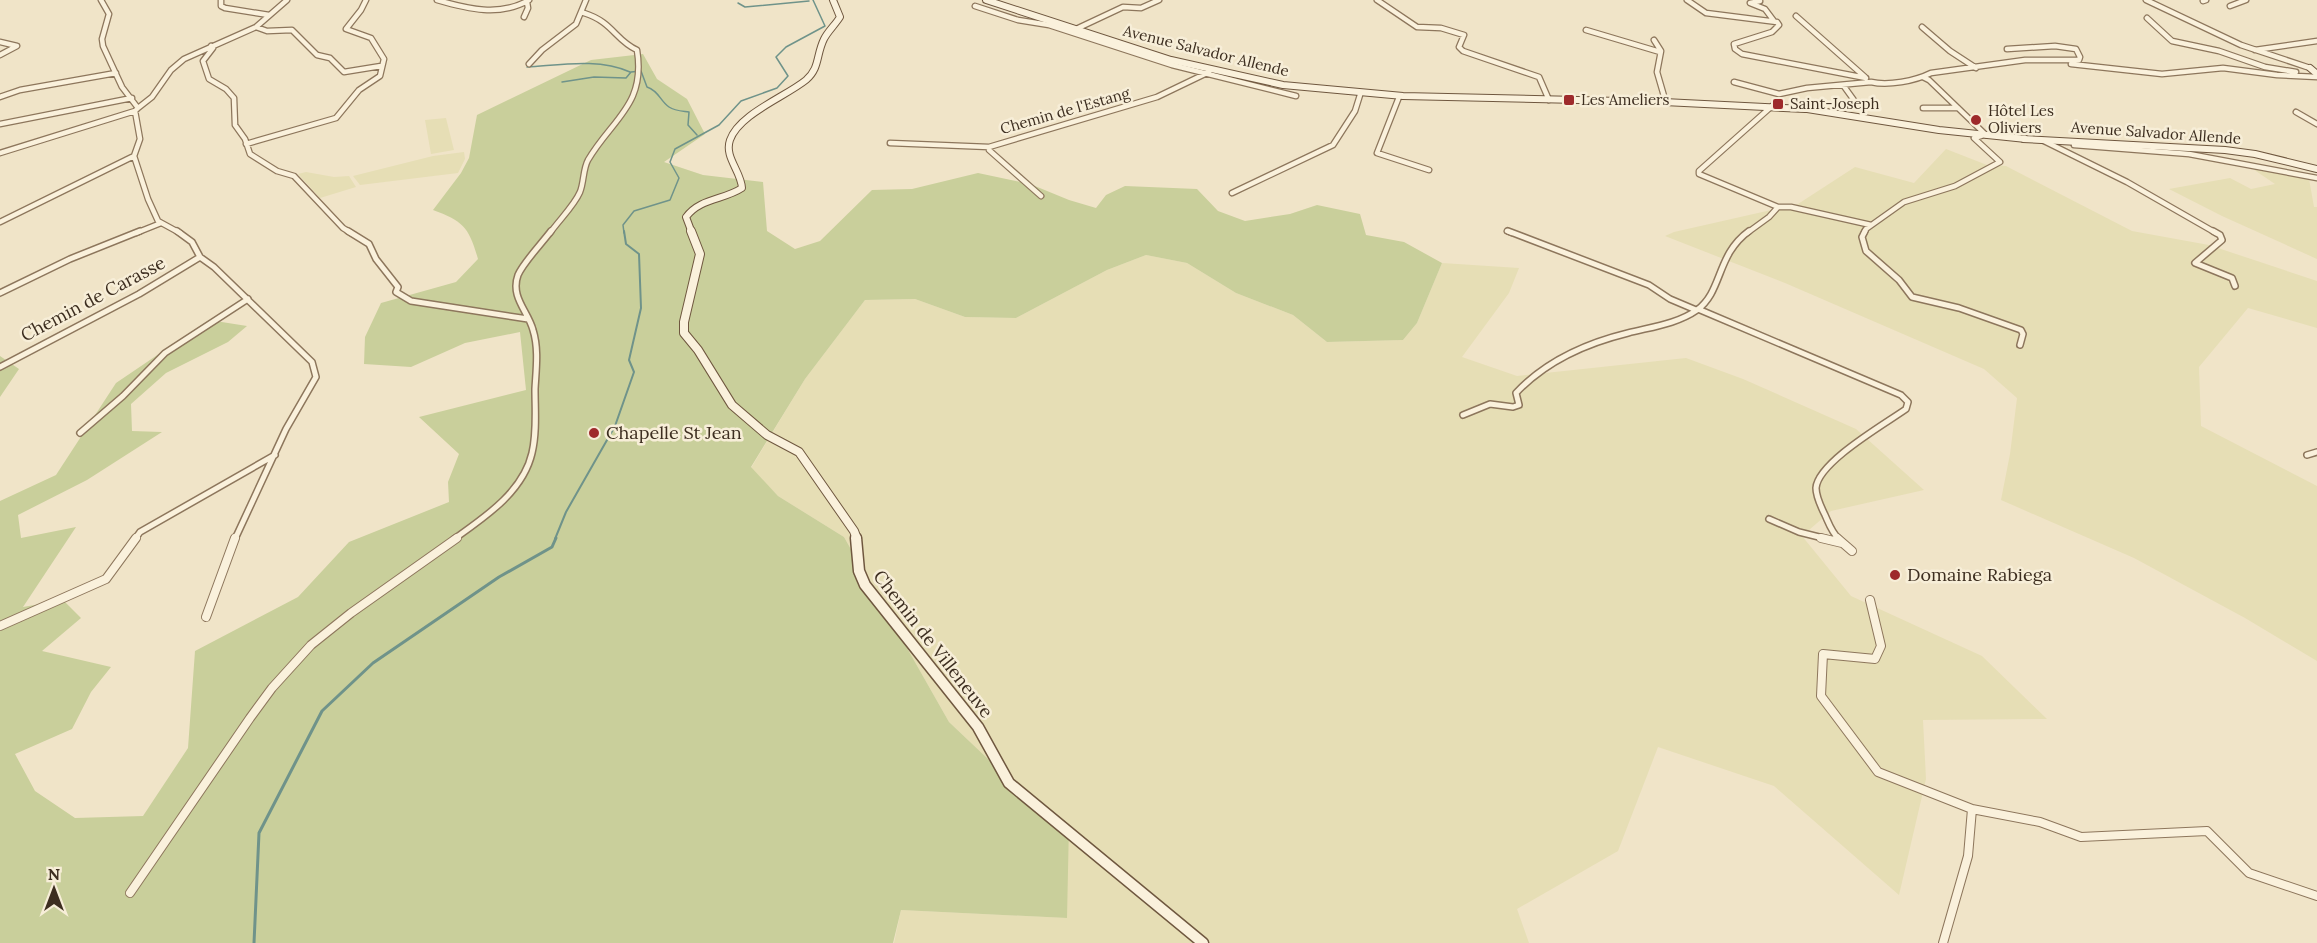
<svg xmlns="http://www.w3.org/2000/svg" width="2317" height="943" font-family="Lora,serif">
<style>
.farmland{fill:#e6deb5}
.green{fill:#c9cf9b}
.lines{fill:none;stroke-linecap:round;stroke-linejoin:round}
.stream-far2{stroke:#6f938a;stroke-width:1.5}
.stream-far1{stroke:#6f938a;stroke-width:2}
.stream{stroke:#6f938a;stroke-width:3}
.street-far2-casing{stroke:#8d765c;stroke-width:7}
.street-far1-casing{stroke:#8d765c;stroke-width:8}
.street-casing{stroke:#8d765c;stroke-width:10}
.secondary-far2-casing{stroke:#6f573f;stroke-width:8}
.secondary-far1-casing{stroke:#6f573f;stroke-width:10}
.secondary-casing{stroke:#6f573f;stroke-width:13}
.street-far2{stroke:#faf1dc;stroke-width:4.5}
.street-far1{stroke:#faf1dc;stroke-width:5}
.street{stroke:#faf1dc;stroke-width:8}
.secondary-far2{stroke:#faf1dc;stroke-width:6}
.secondary-far1{stroke:#faf1dc;stroke-width:8}
.secondary{stroke:#faf1dc;stroke-width:10}
.poi-dot{fill:#9e2a2b;stroke:#f7eed8;stroke-width:2}
.labels{text-anchor:middle;stroke-width:5;stroke-linejoin:round;paint-order:stroke}
.far-street-label{font-size:15px;fill:#3d2e20;stroke:#f7eed8}
.far-poi-label{font-size:15px;fill:#3d2e20;stroke:#f7eed8;text-anchor:start}
.street-label{font-size:18px;fill:#3d2e20;stroke:#f7eed8}
.poi-label{font-size:18px;fill:#3d2e20;stroke:#f7eed8;text-anchor:start}
</style>
<rect width="100%" height="100%" fill="#f0e4c8"/>
<path class="farmland" d="M446,118L454,150L431,154L425,120Z
M1946,149L1987,165L2006,166L2132,231L2209,245L2317,281V328L2248,308L2199,367L2201,426L2317,486V661L2245,618L2134,558L2001,500L2010,454L2017,398L1984,369L1785,283L1665,236L1674,232L1798,204L1855,167L1914,183Z
M464,152L465,159L458,173L360,185L353,176L433,156Z
M2250,167L2309,179L2314,207H2317V259L2222,216L2169,189L2230,178L2251,189L2275,184Z
M306,172L334,177L349,176L356,187L320,198L298,174Z
M1146,255L1187,263L1236,293L1293,315L1327,342L1403,340L1417,323L1442,263L1519,268L1509,293L1462,357L1517,376L1686,358L1743,379L1856,429L1924,490L1831,511L1802,536L1851,596L1982,656L2047,719L1923,720L1926,779L1899,895L1774,786L1658,747L1618,851L1517,909L1529,943H894L901,910L1067,918L1024,793L949,722L844,537L778,496L751,468L805,379L865,300L915,299L965,317L1016,318L1107,270Z"/>
<path class="green" d="M643,54L657,79L687,99L705,134L664,162L703,175L763,182L767,231L795,249L820,241L872,190L912,189L978,173L1030,184L1069,200L1096,208L1106,195L1125,186L1197,189L1218,211L1245,221L1290,214L1317,205L1360,214L1366,235L1404,242L1442,263L1417,323L1403,340L1327,342L1293,315L1236,293L1187,263L1146,255L1107,270L1016,318L965,317L915,299L865,300L805,379L751,467L778,496L844,537L949,722L1024,793L1069,824L1067,918L901,910L893,943H0V501L56,475L116,383L209,320L247,326L228,342L166,373L131,404L132,431L162,432L87,480L18,515L21,538L76,527L23,607L63,600L81,618L42,651L111,667L91,692L72,729L15,754L35,791L75,818L143,816L188,748L195,651L298,597L349,542L449,502L448,482L459,454L419,417L526,390L520,332L465,343L411,367L364,364L365,337L381,303L456,282L478,259C469,227 463,221 433,210L461,173L469,158L477,115L591,60Z
M0,356L19,369L0,397Z"/>
<g class="lines">
<path class="stream-far2" d="M738,3L745,7L809,1
M527,67C561,65 598,58 630,72
M562,82L594,77L626,78L631,72L641,71L647,87C659,91 660,101 669,107C675,111 682,111 689,112L688,125L697,135
M624,233L623,225L634,211L670,200L679,178L670,162L675,149L719,125L741,101L777,88L788,76L776,57L786,47L825,26L813,0"/>
<path class="stream-far1" d="M555,539L566,512L615,426L634,372L629,360L641,308L639,254L626,244L624,231"/>
<path class="stream" d="M254,943L259,833L322,711L373,663L499,577L552,547L556,538"/>
<g class="street-far2-casing">
<path id="street-far2" d="M101,0L109,14L102,39L103,46L122,87L138,108
M221,0V6L225,8L269,15
M437,0C468,9 500,17 529,0
M1377,0L1417,27L1441,28L1464,35L1459,47L1463,51L1539,77L1549,100
M1687,0L1706,13L1777,22L1779,25L1772,32L1734,44L1735,49L1742,54L1866,78
M2146,0L2241,45L2310,68
M1760,1L1750,3L1765,9L1774,21
M2203,1L2206,0
M975,6L1018,20L1049,25L1172,65L1296,96
M2230,6L2246,0
M1796,16L1865,77
M524,17L528,8L527,2
M2147,18L2172,41L2219,51L2265,67L2296,72
M256,27L267,31L292,30L317,55L330,58L344,72L381,66
M1922,27L1950,51L1976,68
M1074,30L1123,7L1141,8L1159,0
M1586,30L1660,52
M1654,40L1661,51L1657,72L1666,103
M0,42L17,46L0,55
M211,46L213,48L203,61L209,79L226,89L234,98L235,125L245,139L250,154L277,171L294,176L343,228L351,233
M2255,50L2317,41
M529,64L542,50L576,24L586,0
M2071,64L2162,74L2223,68L2277,75L2317,77
M1923,77L1929,80L1986,135
M1734,82L1779,94L1807,88L1871,82C1888,86 1915,81 1931,73L2025,60H2079L2080,57L2076,49L2055,46L2007,49
M1843,85L1856,103
M0,97L20,90L116,73
M1399,97L1377,153L1429,170
M138,108L135,111L140,139L134,156L148,199L158,221L180,233
M138,108L152,97L171,70L184,59L256,27L287,0
M1923,108H1958
M2296,112L2317,124
M0,124L132,98
M2042,140L2127,182L2216,233
M890,143L989,147
M246,144L336,118L359,90L380,76L384,59L371,38L346,29L361,10L366,0
M2074,145L2189,154L2317,178
M0,153L135,111
M1232,193L1333,145L1355,111L1360,95
M1041,196L989,150V147L1157,97L1209,72
M1778,207H1791L1871,225
M0,222L134,156
M1507,231L1512,233
M136,233L161,223
M550,233C559,220 574,206 580,192C584,182 583,169 588,160C612,119 646,105 637,50C615,40 613,22 584,13
M1747,233L1769,217L1778,207L1699,174V171L1772,106
M1864,233L1866,229L1904,202L1955,186L2000,162L1974,138L1981,136"/>
</g>
<g class="street-far1-casing">
<path id="street-far1" d="M177,231L192,242L200,257L214,267L312,362L316,377L286,429L235,539
M348,231L369,244L376,259L398,287L396,292L411,301L528,319
M1508,231L1649,285L1670,299L1696,310
M1865,231L1862,237L1866,251L1899,280L1912,297L1959,308L2021,330L2023,334L2020,345
M2213,231L2220,235L2222,240L2195,263L2232,278L2235,286
M0,293L70,259L140,231
M1698,309L1901,395L1908,402L1906,409C1885,424 1818,462 1816,488C1816,497 1821,507 1825,515C1829,524 1832,533 1839,539
M0,367L139,294L200,257
M1463,415L1490,404L1513,407L1519,405L1516,393C1545,362 1587,343 1628,333C1651,327 1677,324 1697,310C1723,291 1716,255 1749,231
M80,433L123,396L165,353L248,299
M2307,455L2317,452
M1769,519L1799,532L1827,539
M135,539L140,532L275,455
M454,539C485,517 523,492 532,453C537,432 535,410 535,389C536,370 539,349 533,330C528,311 510,297 518,275C523,263 542,243 551,231"/>
</g>
<g class="street-casing">
<path id="street" d="M1821,538L1842,543
M1837,538L1852,551
M1870,600L1881,646L1875,659L1823,654L1821,696L1878,772L1972,809L2040,822L2081,837L2207,831L2249,873L2317,896
M206,617L235,538
M0,626L106,579L136,538
M130,893L250,718L272,688L311,645L351,613L457,538
M1943,943L1968,856L1972,809"/>
</g>
<g class="secondary-far2-casing">
<path id="secondary-far2" d="M986,0L1171,60L1283,85L1403,96L1664,102L1805,109
M2310,68L2317,74
M1801,108L1939,130L2026,139
M2023,139L2225,150L2255,154L2317,169
M692,233L686,217C700,198 724,200 742,188C741,171 724,157 730,140C739,114 785,97 806,80C820,68 816,55 824,39C828,31 835,25 840,17L833,0"/>
</g>
<g class="secondary-far1-casing">
<path id="secondary-far1" d="M691,231L700,254L684,322V333L698,350L732,405L767,435L799,452L854,531L857,539"/>
</g>
<g class="secondary-casing">
<path id="secondary" d="M856,538L859,571L865,585L978,727L1009,783L1203,943"/>
</g>
<use href="#street-far2" class="street-far2"/>
<use href="#street-far1" class="street-far1"/>
<use href="#street" class="street"/>
<use href="#secondary-far2" class="secondary-far2"/>
<use href="#secondary-far1" class="secondary-far1"/>
<use href="#secondary" class="secondary"/>
</g>
<g class="poi-dot">
<rect x="1563" y="94" width="12" height="12" rx="3"/>
<rect x="1772" y="98" width="12" height="12" rx="3"/>
<circle cx="1976" cy="120" r="6"/>
<circle cx="594" cy="433" r="6"/>
<circle cx="1895" cy="575" r="6"/>
</g>
<g class="labels">
<g class="far-street-label">
<text transform="translate(1206 51) rotate(14)" y="5">Avenue Salvador Allende</text>
<text transform="translate(1065 111) rotate(-16)" y="5">Chemin de l'Estang</text>
<text transform="translate(2156 133) rotate(4)" y="5">Avenue Salvador Allende</text>
</g>
<g class="far-poi-label">
<text x="1581" y="105">Les Ameliers</text>
<text x="1790" y="109">Saint-Joseph</text>
<text x="1988" y="116">Hôtel Les<tspan x="1988" dy="17">Oliviers</tspan></text>
</g>
<g class="street-label">
<text transform="translate(93 299) rotate(-28)" y="6">Chemin de Carasse</text>
<text transform="translate(933 644) rotate(52)" y="6">Chemin de Villeneuve</text>
</g>
<g class="poi-label">
<text x="606" y="439">Chapelle St Jean</text>
<text x="1907" y="581">Domaine Rabiega</text>
</g>
</g>
<g transform="translate(54 889)" stroke="#f7eed8" stroke-width="4.5" paint-order="stroke">
<path d="M0-4.5L10 22L0 15L-10 22Z" fill="#3d2e20"/>
<text y="-9" font-size="16" font-weight="bold" text-anchor="middle" fill="#3d2e20">N</text>
</g>
</svg>
